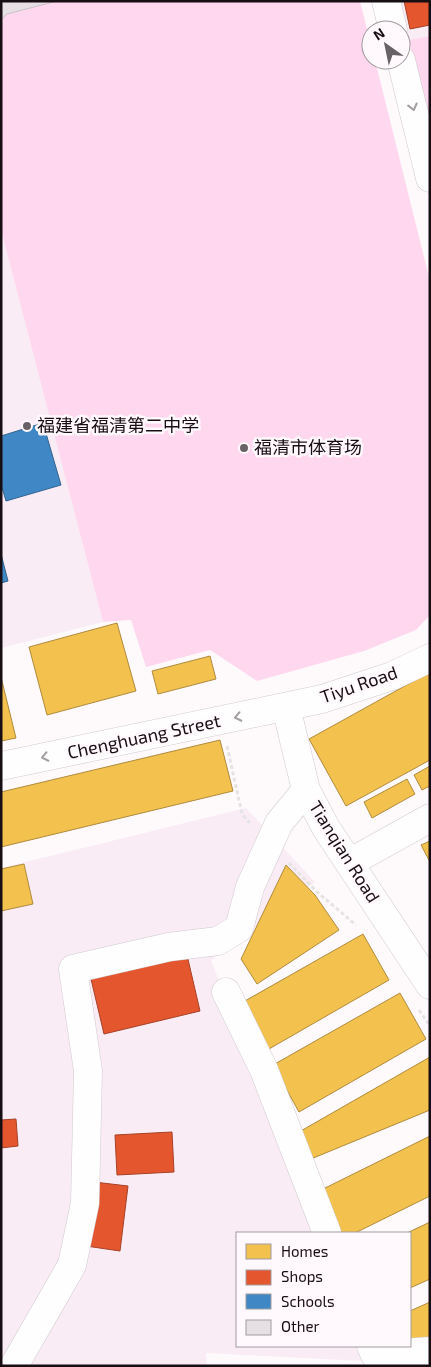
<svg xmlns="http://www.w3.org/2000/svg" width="431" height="1367" font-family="'Exo 2','Noto Sans SC',sans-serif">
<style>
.built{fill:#f9ecf4}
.green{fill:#ffd7ef}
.homes{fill:#f2c14e;stroke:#b08b3d}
.shops{fill:#e4572e;stroke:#a64126}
.schools{fill:#3f88c5;stroke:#336390}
.building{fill:#e6dfe3;stroke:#c9c2c6}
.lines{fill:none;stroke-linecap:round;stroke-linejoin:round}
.street-casing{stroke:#d0cace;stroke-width:29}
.secondary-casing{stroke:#d0cace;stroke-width:29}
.path{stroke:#e5e4e5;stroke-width:3;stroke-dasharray:4 2.5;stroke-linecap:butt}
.street{stroke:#fffeff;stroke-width:28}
.secondary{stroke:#fffeff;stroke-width:28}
.oneway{stroke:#a29ea1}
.poi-dot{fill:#686165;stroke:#fff9fd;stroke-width:2}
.labels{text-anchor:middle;stroke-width:5;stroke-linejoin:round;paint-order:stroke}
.poi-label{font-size:18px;fill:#170e14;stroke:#fff9fd;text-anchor:start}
.street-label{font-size:18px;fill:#170e14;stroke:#fff9fd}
</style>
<rect width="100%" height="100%" fill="#fefafc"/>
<path class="built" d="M400,1H430V36L409,40Z
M1,230L103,622L1,648Z
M246,808L315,882L211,960L316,1233H237V1346H358L364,1361L206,1353L207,1366H1V868Z"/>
<path class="green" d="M1,1H360L371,45V60H375L430,281V615L416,630L364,651L257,681L210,650L146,667L131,620L103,622L1,230Z
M430,36V132L409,40Z"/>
<path class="homes" d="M117,623L136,691L47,715L29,647Z
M210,656L216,679L158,694L152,671Z
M430,672V760L346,806L309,739Z
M1,677L16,738L1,741Z
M220,740L233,791L1,847V792Z
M430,766V786L422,790L414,775Z
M407,779L415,794L372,818L364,802Z
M430,841V862L421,845Z
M24,864L33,904L1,911V869Z
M286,865L315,895L339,930L257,984L241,959Z
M363,934L389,980L262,1053L236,1006Z
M400,993L426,1039L299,1112L273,1065Z
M430,1057V1110L306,1161L292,1136Z
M430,1136V1196L355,1233H332L313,1194Z
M430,1222V1279L410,1288V1233H407Z
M430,1302V1347L410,1346V1311Z"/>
<path class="shops" d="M404,1H430V25L410,29Z
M187,955L200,1011L104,1034L91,979Z
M16,1119L18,1146L1,1148V1120Z
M172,1132L174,1172L117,1175L115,1135Z
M94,1182L128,1186L120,1251L86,1246Z"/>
<path class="schools" d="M43,423L61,485L6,501L1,484V436Z
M1,554L8,581L1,583Z"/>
<path class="building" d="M1,1H57L7,14L1,20Z"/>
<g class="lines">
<g class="street-casing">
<path id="street" d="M286,707L306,790L326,828L430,985
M349,863L430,818
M226,992L264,1070L327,1233
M371,1346L375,1355L430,1351
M14,1366L72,1265L85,1203L88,1071L73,969L169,947L218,941L239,928L250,887L279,823L306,790"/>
</g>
<g class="secondary-casing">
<path id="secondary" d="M386,1L393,30
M401,60L430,178
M1,766L322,699L392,676L430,658"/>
</g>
<path class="path" d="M227,746L242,814L250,823
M289,863L316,891L356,925
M419,1010L430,1026"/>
<use href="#street" class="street"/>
<use href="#secondary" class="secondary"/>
</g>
<defs><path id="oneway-chevron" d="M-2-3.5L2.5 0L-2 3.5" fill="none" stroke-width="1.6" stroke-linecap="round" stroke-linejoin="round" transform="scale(1.25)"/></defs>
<g class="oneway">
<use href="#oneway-chevron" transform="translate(413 107) rotate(76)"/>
<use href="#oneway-chevron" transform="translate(238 717) rotate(168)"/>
<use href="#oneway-chevron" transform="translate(45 757) rotate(168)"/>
</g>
<g class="poi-dot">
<circle cx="27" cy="426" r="5"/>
<circle cx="244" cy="448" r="5"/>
</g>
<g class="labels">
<g class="poi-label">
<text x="37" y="432">福建省福清第二中学</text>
<text x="254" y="454">福清市体育场</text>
</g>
<g class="street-label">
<text transform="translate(359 685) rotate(-19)" y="6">Tiyu Road</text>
<text transform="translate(144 737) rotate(-12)" y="6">Chenghuang Street</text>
<text transform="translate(344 852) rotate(58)" y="6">Tianqian Road</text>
</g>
</g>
<rect width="431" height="1367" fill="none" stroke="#170e14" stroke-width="5"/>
<rect x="236" y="1232" width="175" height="115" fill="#fff9fd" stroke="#a29ba0"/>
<rect x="246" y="1244" width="25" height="15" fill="#f2c14e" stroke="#a29ba0"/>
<text x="281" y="1257" font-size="15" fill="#170e14">Homes</text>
<rect x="246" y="1270" width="25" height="15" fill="#e4572e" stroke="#a29ba0"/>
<text x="281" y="1282" font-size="15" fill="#170e14">Shops</text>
<rect x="246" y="1294" width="25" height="15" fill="#3f88c5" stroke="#a29ba0"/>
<text x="281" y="1307" font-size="15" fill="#170e14">Schools</text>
<rect x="246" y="1320" width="25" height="15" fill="#e6dfe3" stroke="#a29ba0"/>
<text x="281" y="1332" font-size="15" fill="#170e14">Other</text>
<g transform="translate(386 45) rotate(327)"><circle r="24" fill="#fff9fd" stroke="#a29ba0"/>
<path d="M0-4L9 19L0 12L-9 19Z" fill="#686165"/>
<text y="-8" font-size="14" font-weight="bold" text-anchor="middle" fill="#170e14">N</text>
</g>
</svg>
